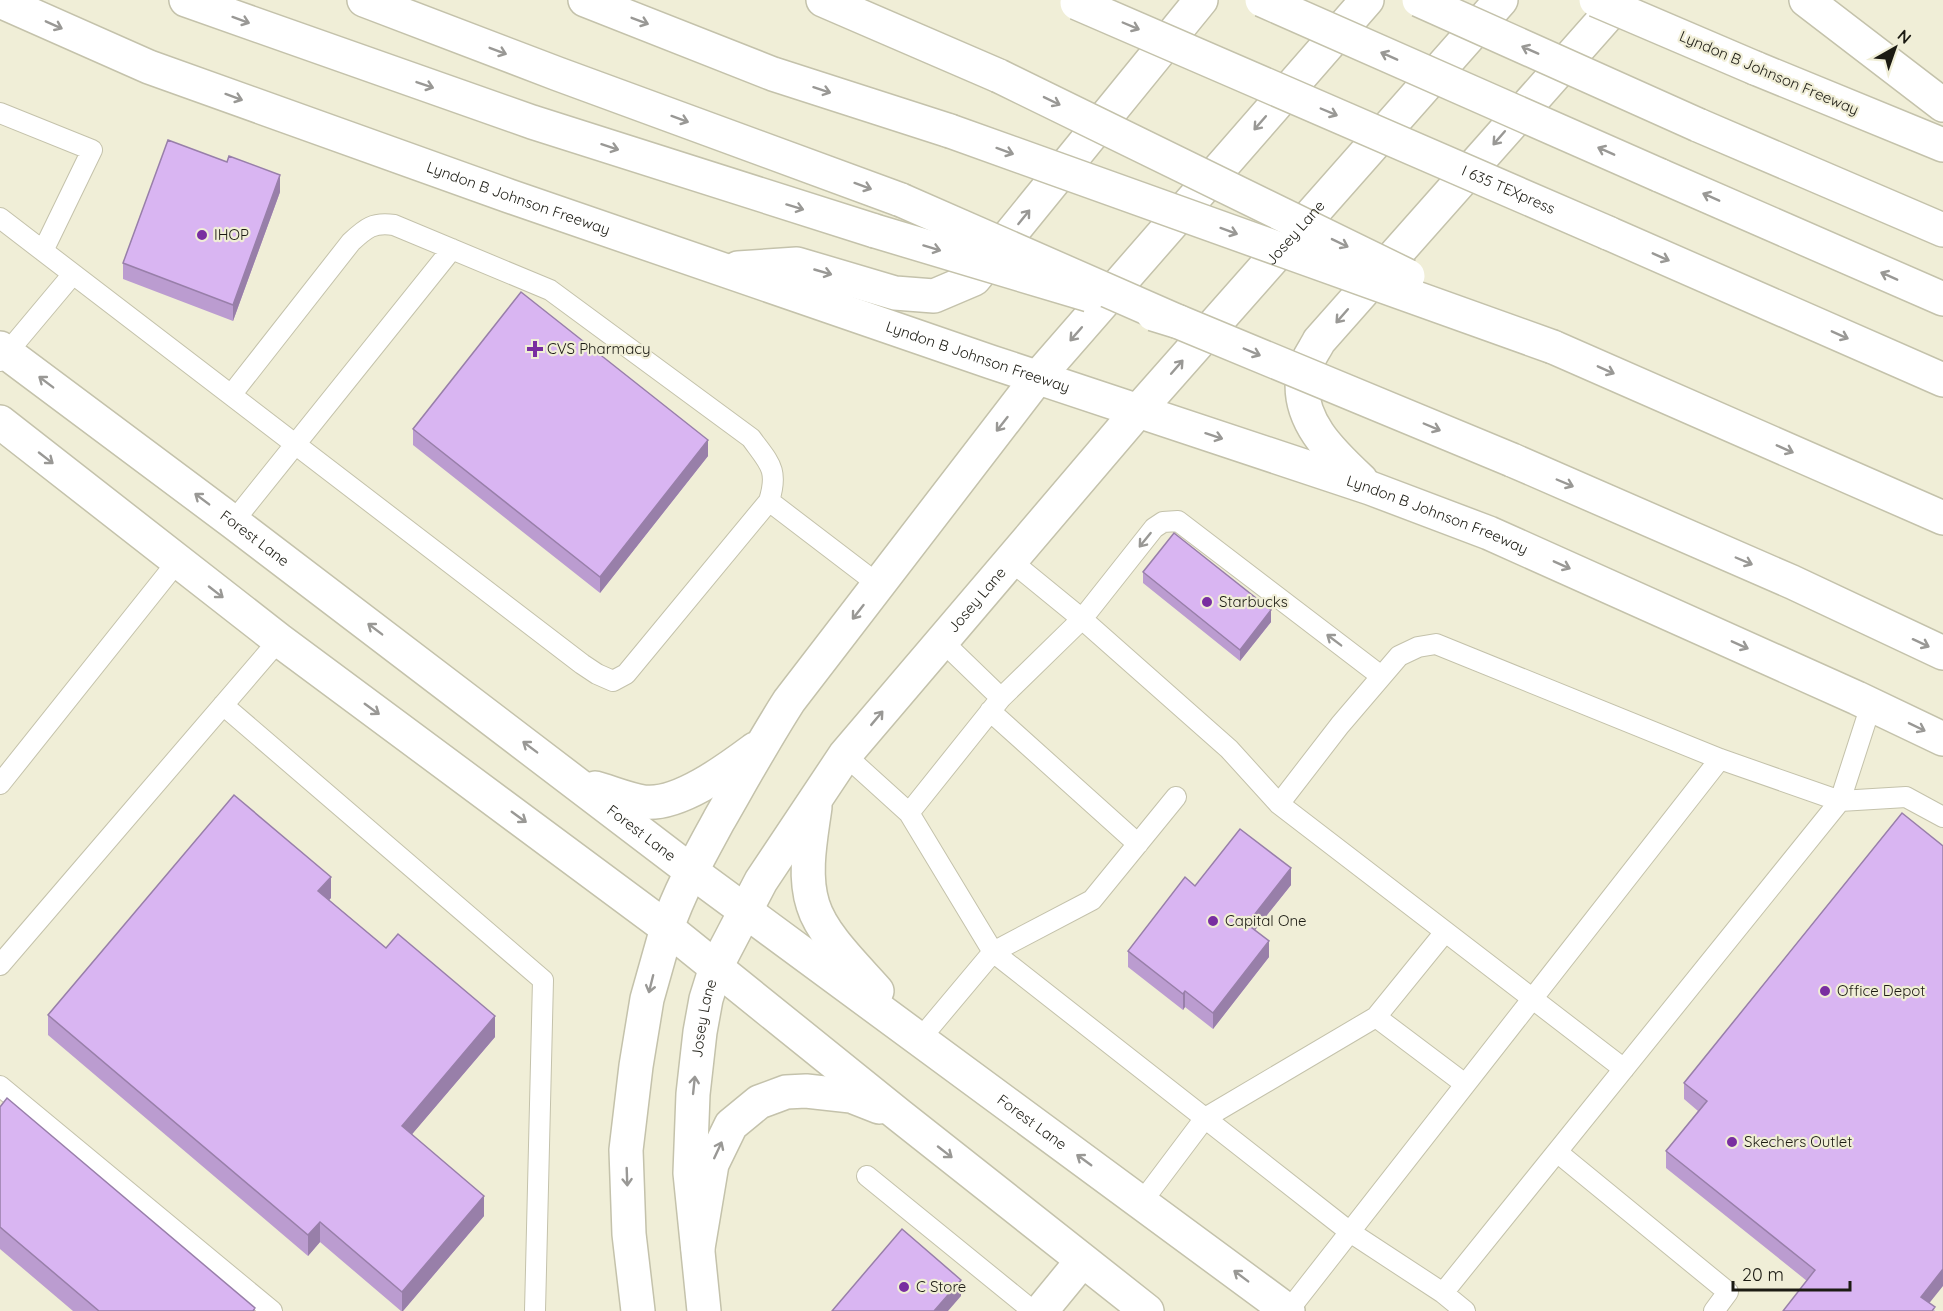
<svg xmlns="http://www.w3.org/2000/svg" width="1943" height="1311" font-family="Quicksand,sans-serif">
<style>
.lines{fill:none;stroke-linecap:round;stroke-linejoin:round}
.service-casing{stroke:#c4c2ab;stroke-width:22}
.minor-casing{stroke:#c4c2ab;stroke-width:36}
.tertiary-casing{stroke:#c4c2ab;stroke-width:36}
.secondary-casing{stroke:#c4c2ab;stroke-width:36}
.motorway-casing{stroke:#c4c2ab;stroke-width:36}
.service{stroke:#fff;stroke-width:20}
.minor{stroke:#fff;stroke-width:33}
.tertiary{stroke:#fff;stroke-width:33}
.secondary{stroke:#fff;stroke-width:33}
.motorway{stroke:#fff;stroke-width:33}
.secondary-bridge-casing{stroke:#c4c2ab;stroke-width:36;stroke-linecap:butt}
.motorway-bridge-casing{stroke:#c4c2ab;stroke-width:36;stroke-linecap:butt}
.secondary-bridge{stroke:#fff;stroke-width:33}
.motorway-bridge{stroke:#fff;stroke-width:33}
.wall{fill:#bb9cd0}
.shaded-wall{fill:#987fa9}
.building{fill:#d9b5f2;stroke:#987fa9;stroke-width:1.5}
.oneway{stroke:#999895}
.poi-dot{fill:#792ea0;stroke:#f0eed7;stroke-width:2}
.labels{text-anchor:middle;stroke-width:4.5;stroke-linejoin:round;paint-order:stroke}
.street-label{font-size:15px;fill:#1c1b13;stroke:#f0eed7}
.poi-label{font-size:15px;fill:#1c1b13;stroke:#f0eed7;text-anchor:start}
</style>
<rect width="100%" height="100%" fill="#f0eed7"/>
<g class="lines">
<g class="service-casing">
<path id="service" d="M0,113L92,150L43,251
M0,218L582,664L597,674L613,681L626,674L769,501C779,469 769,463 751,438L550,290L394,225C373,222 366,228 351,242L231,395
M0,361L73,274
M769,501L879,585
M233,522L452,249
M1011,561L1082,619L1154,528L1163,522L1178,521L1381,676
M942,641L1001,698
M223,705L543,980L535,1311
M990,711L1138,844
M845,755L909,813L993,952L920,1039
M0,784L177,562
M1176,797L1092,900L993,952L1350,1232L1443,1293L1465,1311
M1279,804L1340,725L1399,656L1418,647L1436,644L1720,759L1840,801L1906,797L1943,817
M909,813L1001,698L1082,619L1229,749L1279,804L1624,1069
M0,965L279,640
M1376,1017L1465,1084
M0,1086L272,1311
M1557,1152L1728,1292L1714,1311
M867,1176L1033,1311
M1141,1203L1205,1118L1376,1017L1445,932
M1443,1293L1840,801L1871,705
M1288,1311L1720,759"/>
</g>
<g class="minor-casing">
<path id="minor" d="M1041,1311L1082,1261"/>
</g>
<g class="tertiary-casing">
<g id="tertiary">
<path d="M638,1311L629,1234L626,1150L636,1066L647,999L667,928"/>
<path id="s1" d="M704,1311L690,1173L693,1094L700,1032L706,999L716,967"/>
</g>
</g>
<g class="secondary-casing">
<g id="secondary">
<path d="M186,0L532,122L875,231"/>
<path id="s2" d="M0,1L149,67L509,196L991,362L1370,488L1489,533L1857,698L1943,739"/>
<path d="M738,268L797,264L895,293L934,296L974,279L1201,0"/>
<path id="s3" d="M0,348L233,522L691,871L1288,1311"/>
<path d="M0,422L279,640L667,928L899,1115L1147,1311"/>
<path d="M1512,460L1792,582L1943,653"/>
<path d="M1361,480C1332,453 1296,420 1303,375C1304,364 1314,351 1319,341L1621,0"/>
<path d="M595,788C610,792 628,800 644,802C679,806 728,769 755,749"/>
<path d="M815,807C811,837 803,874 813,905C822,935 856,967 877,991"/>
<path d="M667,928C680,890 700,855 719,820C742,780 764,740 789,701L1038,377L1367,0"/>
<path id="s4" d="M716,967L761,881L845,755L1138,411L1501,0"/>
<path d="M698,1248L712,1164L731,1125L759,1102L786,1092L806,1091L851,1096L879,1107"/>
</g>
</g>
<g class="motorway-casing">
<path id="motorway" d="M364,0L558,74L901,200
M585,0L773,74L950,131
M823,0L999,76
M1806,0L1943,105
M1755,68L1943,145
M1698,125L1943,230
M1659,175L1943,299
M1608,233L1943,380
M1553,347L1943,518"/>
</g>
<use href="#service" class="service"/>
<use href="#minor" class="minor"/>
<use href="#tertiary" class="tertiary"/>
<use href="#secondary" class="secondary"/>
<use href="#motorway" class="motorway"/>
<g class="secondary-bridge-casing">
<path id="secondary-bridge" d="M875,231L1089,295
M1153,314L1179,322L1512,460"/>
</g>
<g class="motorway-bridge-casing">
<g id="motorway-bridge">
<path d="M1262,0L1659,175"/>
<path d="M1419,0L1698,125"/>
<path d="M1596,0L1755,68"/>
<path id="s5" d="M1077,3L1608,233"/>
<path d="M999,76L1408,276"/>
<path d="M950,131L1553,347"/>
<path d="M901,200L1179,322"/>
</g>
</g>
<use href="#secondary-bridge" class="secondary-bridge"/>
<use href="#motorway-bridge" class="motorway-bridge"/>
</g>
<path class="wall" d="M280,192L233,321L123,279V263Z
M413,429L708,456L600,593L413,445Z
M1143,572L1271,622L1240,661L1143,583Z
M1902,813L1929,1303L1935,1311L1807,1281L1666,1168V1151L1698,1111L1684,1099V1083Z
M1291,885L1255,930L1269,957L1213,1029L1185,1007L1183,1010L1128,967V951L1195,886Z
M331,898L329,900L386,948L495,1037L412,1134L484,1216L403,1311H401L320,1242L308,1256L48,1035V1015Z
M0,1107L255,1311H73L0,1249Z"/>
<path class="shaded-wall" d="M280,175V192L233,321V305Z
M708,440V456L600,593V577Z
M1271,610V622L1240,661V650Z
M1291,868V885L1247,940V924Z
M331,877V898L318,912V891Z
M1269,941V957L1213,1029V1013Z
M1185,991V1007L1183,1010V994Z
M495,1016V1037L402,1146V1126Z
M484,1196V1216L403,1311H402V1292Z
M320,1222V1242L308,1256V1235Z
M1943,1269V1286L1923,1311L1921,1297Z
M961,1280V1296L948,1311H934Z"/>
<path class="building" d="M168,140L227,162L229,156L280,175L233,305L123,263Z
M521,292L708,440L600,577L413,429Z
M1174,533L1271,610L1240,650L1143,572Z
M234,795L331,877L318,891L386,948L398,934L495,1016L402,1126L484,1196L402,1292L320,1222L308,1235L48,1015Z
M1902,813L1943,846V1269L1921,1297L1935,1307L1932,1311H1783L1815,1270L1666,1151L1707,1101L1684,1083Z
M1240,829L1291,868L1247,924L1269,941L1213,1013L1185,991L1183,994L1128,951L1185,877L1195,886Z
M7,1098L255,1308L253,1311H99L0,1227V1107Z
M902,1229L961,1280L934,1311H832Z"/>
<defs><path id="oneway-shaft" d="M-6 0H5M1.5-3L5.5 0L1.5 3" fill="none" stroke-width="1.6" stroke-linecap="round" stroke-linejoin="round" transform="scale(1.5)"/></defs>
<g class="oneway">
<use href="#oneway-shaft" transform="translate(241 20) rotate(20)"/>
<use href="#oneway-shaft" transform="translate(640 21) rotate(21)"/>
<use href="#oneway-shaft" transform="translate(54 25) rotate(24)"/>
<use href="#oneway-shaft" transform="translate(1131 26) rotate(23)"/>
<use href="#oneway-shaft" transform="translate(1530 50) rotate(-156)"/>
<use href="#oneway-shaft" transform="translate(498 51) rotate(21)"/>
<use href="#oneway-shaft" transform="translate(1389 56) rotate(-156)"/>
<use href="#oneway-shaft" transform="translate(425 85) rotate(19)"/>
<use href="#oneway-shaft" transform="translate(822 90) rotate(18)"/>
<use href="#oneway-shaft" transform="translate(234 97) rotate(20)"/>
<use href="#oneway-shaft" transform="translate(1052 101) rotate(26)"/>
<use href="#oneway-shaft" transform="translate(1329 112) rotate(23)"/>
<use href="#oneway-shaft" transform="translate(680 119) rotate(20)"/>
<use href="#oneway-shaft" transform="translate(1260 123) rotate(131)"/>
<use href="#oneway-shaft" transform="translate(1499 138) rotate(131)"/>
<use href="#oneway-shaft" transform="translate(610 147) rotate(18)"/>
<use href="#oneway-shaft" transform="translate(1005 151) rotate(20)"/>
<use href="#oneway-shaft" transform="translate(1606 151) rotate(-156)"/>
<use href="#oneway-shaft" transform="translate(863 186) rotate(20)"/>
<use href="#oneway-shaft" transform="translate(1711 197) rotate(-156)"/>
<use href="#oneway-shaft" transform="translate(795 207) rotate(17)"/>
<use href="#oneway-shaft" transform="translate(1024 217) rotate(-51)"/>
<use href="#oneway-shaft" transform="translate(1229 231) rotate(20)"/>
<use href="#oneway-shaft" transform="translate(1340 243) rotate(26)"/>
<use href="#oneway-shaft" transform="translate(932 248) rotate(17)"/>
<use href="#oneway-shaft" transform="translate(1661 257) rotate(24)"/>
<use href="#oneway-shaft" transform="translate(823 272) rotate(16)"/>
<use href="#oneway-shaft" transform="translate(1889 276) rotate(-156)"/>
<use href="#oneway-shaft" transform="translate(1342 316) rotate(131)"/>
<use href="#oneway-shaft" transform="translate(1076 334) rotate(131)"/>
<use href="#oneway-shaft" transform="translate(1840 335) rotate(24)"/>
<use href="#oneway-shaft" transform="translate(1252 352) rotate(23)"/>
<use href="#oneway-shaft" transform="translate(1177 367) rotate(-49)"/>
<use href="#oneway-shaft" transform="translate(1606 370) rotate(24)"/>
<use href="#oneway-shaft" transform="translate(46 382) rotate(-143)"/>
<use href="#oneway-shaft" transform="translate(1002 424) rotate(128)"/>
<use href="#oneway-shaft" transform="translate(1432 427) rotate(23)"/>
<use href="#oneway-shaft" transform="translate(1214 436) rotate(18)"/>
<use href="#oneway-shaft" transform="translate(1785 449) rotate(24)"/>
<use href="#oneway-shaft" transform="translate(46 458) rotate(38)"/>
<use href="#oneway-shaft" transform="translate(1565 483) rotate(23)"/>
<use href="#oneway-shaft" transform="translate(202 499) rotate(-143)"/>
<use href="#oneway-shaft" transform="translate(1145 540) rotate(129)"/>
<use href="#oneway-shaft" transform="translate(1744 561) rotate(23)"/>
<use href="#oneway-shaft" transform="translate(1562 565) rotate(24)"/>
<use href="#oneway-shaft" transform="translate(216 592) rotate(38)"/>
<use href="#oneway-shaft" transform="translate(858 612) rotate(128)"/>
<use href="#oneway-shaft" transform="translate(375 629) rotate(-143)"/>
<use href="#oneway-shaft" transform="translate(1334 640) rotate(-143)"/>
<use href="#oneway-shaft" transform="translate(1921 643) rotate(25)"/>
<use href="#oneway-shaft" transform="translate(1740 645) rotate(24)"/>
<use href="#oneway-shaft" transform="translate(372 709) rotate(36)"/>
<use href="#oneway-shaft" transform="translate(877 718) rotate(-50)"/>
<use href="#oneway-shaft" transform="translate(1917 727) rotate(26)"/>
<use href="#oneway-shaft" transform="translate(530 747) rotate(-143)"/>
<use href="#oneway-shaft" transform="translate(519 817) rotate(36)"/>
<use href="#oneway-shaft" transform="translate(651 984) rotate(104)"/>
<use href="#oneway-shaft" transform="translate(694 1085) rotate(-84)"/>
<use href="#oneway-shaft" transform="translate(718 1150) rotate(-65)"/>
<use href="#oneway-shaft" transform="translate(945 1152) rotate(38)"/>
<use href="#oneway-shaft" transform="translate(1084 1160) rotate(-144)"/>
<use href="#oneway-shaft" transform="translate(627 1177) rotate(88)"/>
<use href="#oneway-shaft" transform="translate(1241 1276) rotate(-143)"/>
</g>
<g class="poi-dot">
<circle cx="202" cy="235" r="6"/>
<path d="M532 340h6v6h6v6h-6v6h-6v-6h-6v-6h6z"/>
<circle cx="1207" cy="602" r="6"/>
<circle cx="1213" cy="921" r="6"/>
<circle cx="1825" cy="991" r="6"/>
<circle cx="1732" cy="1142" r="6"/>
<circle cx="904" cy="1287" r="6"/>
</g>
<g class="labels">
<g class="street-label">
<text transform="translate(1769 73) rotate(23)" y="5">Lyndon B Johnson Freeway</text>
<text dy="5" stroke="none"><textPath href="#s5" startOffset="470">I 635 TEXpress</textPath></text>
<text dy="5" stroke="none"><textPath href="#s2" startOffset="555">Lyndon B Johnson Freeway</textPath></text>
<text dy="5" stroke="none"><textPath href="#s4" startOffset="938">Josey Lane</textPath></text>
<text dy="5" stroke="none"><textPath href="#s2" startOffset="1041">Lyndon B Johnson Freeway</textPath></text>
<text dy="5" stroke="none"><textPath href="#s2" startOffset="1527">Lyndon B Johnson Freeway</textPath></text>
<text dy="5" stroke="none"><textPath href="#s3" startOffset="318">Forest Lane</textPath></text>
<text dy="5" stroke="none"><textPath href="#s4" startOffset="452">Josey Lane</textPath></text>
<text dy="5" stroke="none"><textPath href="#s3" startOffset="804">Forest Lane</textPath></text>
<text dy="5" stroke="none"><textPath href="#s1" startOffset="294">Josey Lane</textPath></text>
<text dy="5" stroke="none"><textPath href="#s3" startOffset="1290">Forest Lane</textPath></text>
</g>
<g class="poi-label">
<text x="214" y="240">IHOP</text>
<text x="547" y="354">CVS Pharmacy</text>
<text x="1219" y="607">Starbucks</text>
<text x="1225" y="926">Capital One</text>
<text x="1837" y="996">Office Depot</text>
<text x="1744" y="1147">Skechers Outlet</text>
<text x="916" y="1292">C Store</text>
</g>
</g>
<g transform="translate(1895 48) rotate(40)" stroke="#f0eed7" stroke-width="4.5" paint-order="stroke">
<path d="M0-4.5L10 22L0 15L-10 22Z" fill="#1c1b13"/>
<text y="-9" font-size="16" font-weight="bold" text-anchor="middle" fill="#1c1b13">N</text>
</g>
<path d="M1733 1281v9h117v-9" fill="none" stroke="#1c1b13" stroke-width="3"/>
<text x="1742" y="1281" font-size="18" fill="#1c1b13" stroke="#f0eed7" stroke-width="4.5" paint-order="stroke">20 m</text>
</svg>
